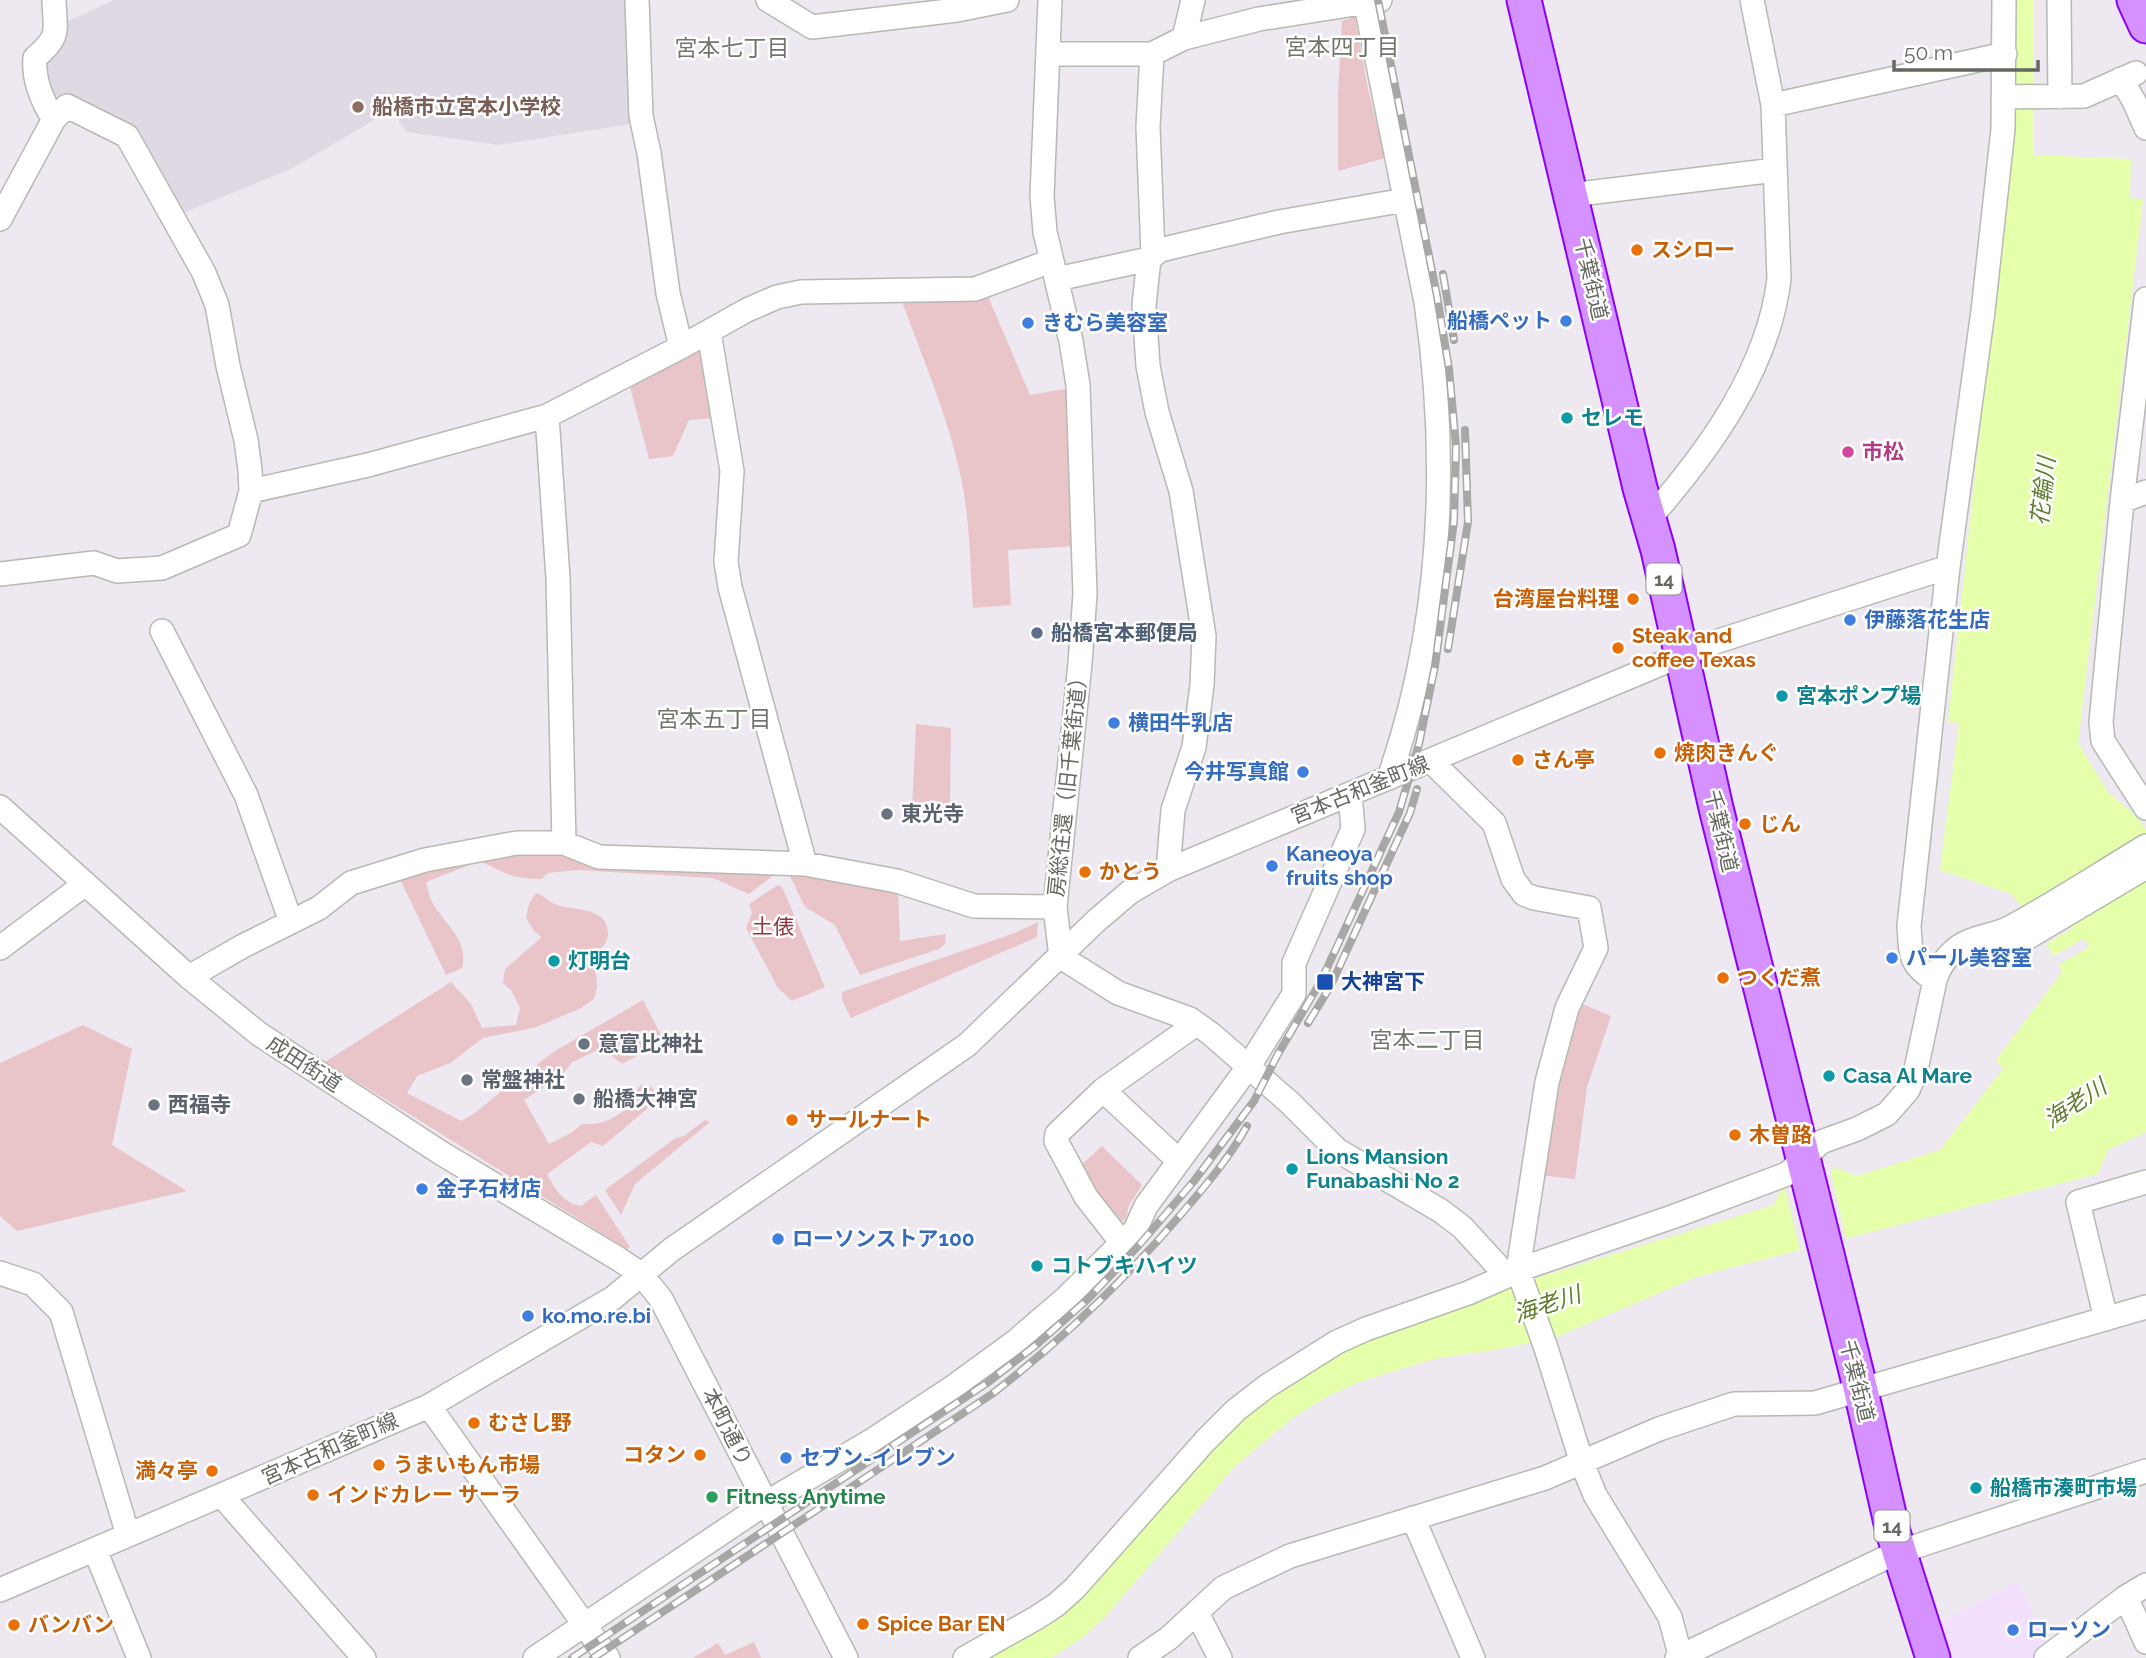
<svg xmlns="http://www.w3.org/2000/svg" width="2146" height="1658" font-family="Raleway,'Noto Sans JP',sans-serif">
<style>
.commercial{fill:#f3dfff}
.education{fill:#dfd9e4}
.green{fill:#e9c4c9}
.water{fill:#e5ffaa}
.pier{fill:#eee8f1}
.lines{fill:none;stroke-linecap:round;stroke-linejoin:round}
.minor-casing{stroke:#b6bab3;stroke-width:26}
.highway-casing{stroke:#8a00f9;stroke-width:37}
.minor{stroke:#fff;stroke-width:23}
.highway{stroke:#d491ff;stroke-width:33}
.rail-casing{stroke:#a7a8a5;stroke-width:8}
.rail{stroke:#fff;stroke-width:5;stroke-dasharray:16;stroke-linecap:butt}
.education-dot{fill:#8d6e63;stroke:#fff;stroke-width:2.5}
.food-dot{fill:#e8710a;stroke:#fff;stroke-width:2.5}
.shop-dot{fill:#3f7fe0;stroke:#fff;stroke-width:2.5}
.culture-dot{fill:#0f9aa8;stroke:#fff;stroke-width:2.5}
.hotel-dot{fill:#d1479c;stroke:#fff;stroke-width:2.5}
.service-dot{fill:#5c6f8a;stroke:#fff;stroke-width:2.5}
.worship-dot{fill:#6b7280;stroke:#fff;stroke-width:2.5}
.transit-dot{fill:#1a4fb4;stroke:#fff;stroke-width:2.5}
.leisure-dot{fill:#2e9e5b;stroke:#fff;stroke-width:2.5}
.labels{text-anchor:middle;stroke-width:5;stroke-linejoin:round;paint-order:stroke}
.shield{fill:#fff;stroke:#92958f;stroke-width:2}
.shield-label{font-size:19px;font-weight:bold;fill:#64685f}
.education-label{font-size:21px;font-weight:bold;fill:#785e54;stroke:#fff;text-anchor:start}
.food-label{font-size:21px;font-weight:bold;fill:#c56008;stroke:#fff;text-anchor:start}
.street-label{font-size:21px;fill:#64685f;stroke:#fff}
.shop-label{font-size:21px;font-weight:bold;fill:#366cbe;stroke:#fff;text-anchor:start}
.culture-label{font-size:21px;font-weight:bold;fill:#0d838f;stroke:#fff;text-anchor:start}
.hotel-label{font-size:21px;font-weight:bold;fill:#b23c85;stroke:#fff;text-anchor:start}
.service-label{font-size:21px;font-weight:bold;fill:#4e5e75;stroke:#fff;text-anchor:start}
.worship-label{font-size:21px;font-weight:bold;fill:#5b616d;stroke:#fff;text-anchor:start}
.park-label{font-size:21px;fill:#8f363e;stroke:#fff}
.transit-label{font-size:21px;font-weight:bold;fill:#164399;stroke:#fff;text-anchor:start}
.leisure-label{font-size:21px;font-weight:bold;fill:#27864d;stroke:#fff;text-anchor:start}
.neighbourhood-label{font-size:23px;fill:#71756b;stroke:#fff}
.water-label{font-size:23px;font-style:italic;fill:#617e32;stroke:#fff}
</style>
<rect width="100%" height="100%" fill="#eee8f1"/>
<path class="commercial" d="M2018,1582L2050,1648L2036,1658H1949L1938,1624Z"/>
<path class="education" d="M114,0H628L635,118L630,124L499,145L407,132L391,110L291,169L183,213L173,207L130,132L51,104L43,70L60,41L62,24Z"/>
<path class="green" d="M1355,17L1368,89L1385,158L1338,171V95L1342,21Z
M987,294L1030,395L1071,388L1076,546L1008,550L1011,605L973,608C970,563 970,517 960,473C947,414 922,356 901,299Z
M704,341L717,418L689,420L673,456L649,459L629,383Z
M916,724L951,728L950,808L912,809Z
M517,847L773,870L774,875L749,894L713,878L578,870L548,873L541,879C509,878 508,874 480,861L426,882C428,889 429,897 433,904C446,925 469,941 462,968L446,975L398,875Z
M795,870L898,889L900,941L946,934L945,944L939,949L860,975L835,925L805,907L790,876Z
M778,885L782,887L825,987L792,1001L778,988L746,928L752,913L749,904Z
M536,893C544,895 547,901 555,904C572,912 606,905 608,932C609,944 597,950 595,961C593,969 597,975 597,983C598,988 595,994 594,999L581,1008L537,1027L483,1038L450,1063L417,1076L407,1093L461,1121L475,1113L508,1086L527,1078L539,1063L555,1051L643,1000L663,1039L655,1046L622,1064L602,1048L572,1062L562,1075L524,1100L549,1144L571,1133L582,1124C599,1126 617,1119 629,1105C634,1099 635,1092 641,1085L652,1087L656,1095L654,1103L603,1146L591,1142L547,1174C555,1189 563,1203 581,1206L596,1195L630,1247L627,1249L325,1062L451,982L471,1004L482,1028L516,1025L520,1008L511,990L503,983L505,969L542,937L534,931L526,918L529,904Z
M1038,922L1037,937L851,1018L842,1000V992L1015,933Z
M1577,1002L1611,1016L1587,1087L1575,1179L1539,1175L1554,1082Z
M83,1025L132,1049L112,1145L187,1191L17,1231L0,1216V1063Z
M705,1120L710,1122L635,1184L621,1215L605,1190L674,1139L684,1136Z
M1102,1146L1142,1185L1129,1205L1126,1218L1121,1222L1113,1219L1077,1169Z
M754,1642L761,1658H693L718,1643L725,1655Z"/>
<path class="water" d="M2015,0H2034V155L2131,159L2130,198L2143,200L2078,743L2108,792L2138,818L2146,830V1132L2108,1150L2098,1174L1699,1276L1554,1338L1495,1350L1433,1359L1359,1382L1326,1397L1294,1417L1235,1466L1104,1618L1082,1638L1051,1658H987L1240,1417L1341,1351L1414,1319L1533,1279L1774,1205L1780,1191L1837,1168L1857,1176L1940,1150L2003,1069L1996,1060L2062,972L2059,965L2089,947L2084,938L2054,956L2046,944L2073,928L2069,920L2033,922L2012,894L1940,870L1959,723L1948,722L2015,112Z"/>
<path class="pier" d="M1830,1168L1847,1242L1801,1253L1784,1185Z"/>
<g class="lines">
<g class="minor-casing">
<path id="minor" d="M637,0L641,116L649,153L668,293L681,347
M768,0L812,27L957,10L1007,0
M1050,0L1042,196L1045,232L1071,341L1078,385L1085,594L1080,663L1055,907L1061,957
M1365,0L1426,302C1449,461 1442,625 1389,778
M2059,0L2060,97
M1184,38L1193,0
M1048,54H1152L1184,38L1259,19L1380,0
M1152,54L1148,127L1153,254
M2121,79L2134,101L2146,128
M2003,97L2084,96L2136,73
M1773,105L2005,54
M1571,195L1775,170
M0,219L54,119C42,102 33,78 35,58C61,35 55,33 54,0
M1057,279L1149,259
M2146,299L2122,501L2101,722L2103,741L2146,808
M709,332L732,471L726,562L730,587L805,864
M547,416L558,578L564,843
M251,491L368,465L547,416L681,347L747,310L777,297L801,292L975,289L1051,261
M2122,501L2146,492
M1649,519C1708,452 1768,370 1779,279L1773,105L1752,0
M0,574L94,563L117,571L162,568L239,535L251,491L250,470L246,440L228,366L217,305L204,273L127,136L67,106L54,119
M162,631L246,795L291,922
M1431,761L1494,823L1513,879L1524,894L1534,898L1589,908L1596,948L1567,1008L1547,1082L1518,1270L1546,1348L1582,1463L1595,1495L1670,1617L1681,1658
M0,807L189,977L259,1034L441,1153L617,1258L641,1274L661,1299L846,1658
M1168,870L1173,810L1194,747L1202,685L1204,636L1181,491L1157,412L1148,366L1144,305L1149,259L1160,250L1279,222L1405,200
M1991,938L2012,941L2025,939L2146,867
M0,948L85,884
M1061,957L1118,993L1190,1019L1211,1034L1289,1102L1337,1150L1441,1211L1462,1227L1507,1276L1518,1270L1675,1216L1787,1174L1821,1142L1857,1129L1887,1114L1908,1090L1915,1074L1935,980C1940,965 1947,955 1960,946C1974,936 1995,936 2011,927C2057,902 2101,873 2146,846
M189,977L243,946L319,908L351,883L425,860L517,843H564L599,857L805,864L897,881L974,906L1055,907
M1935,980C1909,965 1911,954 1909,926L1948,567L1983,311L2003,129L2004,0
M1103,1090L1179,1161
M1122,1243L1086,1197L1056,1141L1057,1134L1103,1090L1196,1024
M0,1273L33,1284L61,1312L128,1535
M2106,1319L2078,1202L2146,1182
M429,1406L608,1658
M222,1496L364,1658
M1413,1518L1473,1658
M95,1550L139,1658
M0,1590L429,1406L613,1298L671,1250L967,1045L1096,921L1130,892L1168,870L1706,645L1948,567
M2126,1597L2146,1642
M1197,1613L1220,1658
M535,1658L766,1503L871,1441L953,1387L1016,1341L1066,1298L1135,1230L1146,1206L1249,1066L1294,994V963L1353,829L1350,794
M965,1658L1036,1618L1056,1605L1075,1588L1205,1441L1236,1410L1267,1386L1337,1342L1366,1329L1468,1293L1507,1276
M1140,1658L1169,1638L1223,1588L1290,1556L1545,1478L1659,1429L1734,1404L1815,1403L2146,1307
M1677,1658L1885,1558L1917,1546L2146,1471
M2046,1658L2126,1597L2146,1585"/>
</g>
<g class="highway-casing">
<path id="highway" d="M1524,0L1640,488L1658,550L1716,808L1861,1391L1893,1532L1933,1658
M2134,0L2146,26"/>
</g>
<use href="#minor" class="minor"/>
<use href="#highway" class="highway"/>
<g class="rail-casing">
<path id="rail" d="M1443,274L1454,340
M1448,649L1468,522L1465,430
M1308,1023L1330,987L1410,813L1417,789
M572,1658L987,1383L1036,1345L1088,1299L1140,1244L1194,1181L1254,1101L1278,1054L1321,981L1399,812L1419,744L1435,666L1454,521L1456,446L1449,369L1437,296L1378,0
M593,1658L992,1394C1062,1340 1125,1280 1183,1212C1206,1185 1230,1157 1247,1126"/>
</g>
<use href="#rail" class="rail"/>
</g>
<circle class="education-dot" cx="358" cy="107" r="7"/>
<g class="food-dot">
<circle cx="1637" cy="250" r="7"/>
<circle cx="1633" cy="599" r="7"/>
<circle cx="1618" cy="648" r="7"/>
<circle cx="1660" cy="753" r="7"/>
<circle cx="1518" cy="760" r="7"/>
<circle cx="1745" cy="824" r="7"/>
<circle cx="1085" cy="872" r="7"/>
<circle cx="1723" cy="978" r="7"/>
<circle cx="792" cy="1120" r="7"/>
<circle cx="1735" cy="1135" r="7"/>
<circle cx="474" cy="1423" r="7"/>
<circle cx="700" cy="1455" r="7"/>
<circle cx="379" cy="1465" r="7"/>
<circle cx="212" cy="1471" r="7"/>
<circle cx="313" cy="1495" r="7"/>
<circle cx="863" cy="1624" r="7"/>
<circle cx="14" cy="1625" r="7"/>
</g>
<g class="shop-dot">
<circle cx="1566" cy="321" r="7"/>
<circle cx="1028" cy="323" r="7"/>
<circle cx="1850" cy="620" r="7"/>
<circle cx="1114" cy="723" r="7"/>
<circle cx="1303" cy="772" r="7"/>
<circle cx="1272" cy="866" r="7"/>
<circle cx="1892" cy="958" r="7"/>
<circle cx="422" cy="1189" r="7"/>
<circle cx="778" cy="1239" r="7"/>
<circle cx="528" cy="1316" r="7"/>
<circle cx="786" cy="1458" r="7"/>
<circle cx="2013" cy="1630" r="7"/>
</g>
<g class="culture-dot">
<circle cx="1567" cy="418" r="7"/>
<circle cx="1782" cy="696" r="7"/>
<circle cx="554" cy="961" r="7"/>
<circle cx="1829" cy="1076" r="7"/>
<circle cx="1292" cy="1169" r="7"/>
<circle cx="1037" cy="1266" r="7"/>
<circle cx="1976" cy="1488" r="7"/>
</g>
<circle class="hotel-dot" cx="1848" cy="452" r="7"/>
<circle class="service-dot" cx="1037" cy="633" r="7"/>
<g class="worship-dot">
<circle cx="887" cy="814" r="7"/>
<circle cx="584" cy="1044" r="7"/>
<circle cx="467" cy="1080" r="7"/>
<circle cx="579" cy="1099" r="7"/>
<circle cx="154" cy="1105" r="7"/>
</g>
<rect class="transit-dot" x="1316" y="973" width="18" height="18" rx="3.5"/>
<circle class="leisure-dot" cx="712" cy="1497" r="7"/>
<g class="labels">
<g class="shield">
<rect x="1646.5" y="563.5" width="35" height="31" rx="5"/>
<rect x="1874.5" y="1510.5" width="35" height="31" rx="5"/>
</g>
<g class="shield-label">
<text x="1664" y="586">14</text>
<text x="1892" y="1533">14</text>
</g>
<g class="education-label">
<text x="372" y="114">船橋市立宮本小学校</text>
</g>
<g class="food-label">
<text x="1651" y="257">スシロー</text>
<text x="1619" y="606" text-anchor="end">台湾屋台料理</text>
<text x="1632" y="643">Steak and<tspan x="1632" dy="24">coffee Texas</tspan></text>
<text x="1674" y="760">焼肉きんぐ</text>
<text x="1532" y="767">さん亭</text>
<text x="1759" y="831">じん</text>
<text x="1099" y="879">かとう</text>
<text x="1737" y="985">つくだ煮</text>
<text x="806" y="1127">サールナート</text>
<text x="1749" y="1142">木曽路</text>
<text x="488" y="1430">むさし野</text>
<text x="686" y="1462" text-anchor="end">コタン</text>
<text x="393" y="1472">うまいもん市場</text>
<text x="198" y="1478" text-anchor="end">満々亭</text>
<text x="327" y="1502">インドカレー サーラ</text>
<text x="877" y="1631">Spice Bar EN</text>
<text x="28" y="1632">バンバン</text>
</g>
<g class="street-label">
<text transform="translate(1591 279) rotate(77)" y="7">千葉街道</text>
<text transform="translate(1068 782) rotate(-84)" y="7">房総往還（旧千葉街道）</text>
<text transform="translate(1360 790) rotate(-22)" y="7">宮本古和釜町線</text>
<text transform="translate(1721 831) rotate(77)" y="7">千葉街道</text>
<text transform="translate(304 1064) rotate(33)" y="7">成田街道</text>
<text transform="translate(1857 1381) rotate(76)" y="7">千葉街道</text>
<text transform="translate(727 1427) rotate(63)" y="7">本町通り</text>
<text transform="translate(330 1449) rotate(-24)" y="7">宮本古和釜町線</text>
</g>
<g class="shop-label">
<text x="1552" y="328" text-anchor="end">船橋ペット</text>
<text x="1042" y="330">きむら美容室</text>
<text x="1864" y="627">伊藤落花生店</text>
<text x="1128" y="730">横田牛乳店</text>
<text x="1289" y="779" text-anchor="end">今井写真館</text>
<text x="1286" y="861">Kaneoya<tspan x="1286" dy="24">fruits shop</tspan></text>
<text x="1906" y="965">パール美容室</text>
<text x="436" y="1196">金子石材店</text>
<text x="792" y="1246">ローソンストア100</text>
<text x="542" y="1323">ko.mo.re.bi</text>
<text x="800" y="1465">セブン-イレブン</text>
<text x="2027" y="1637">ローソン</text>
</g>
<g class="culture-label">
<text x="1581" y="425">セレモ</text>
<text x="1796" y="703">宮本ポンプ場</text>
<text x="568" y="968">灯明台</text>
<text x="1843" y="1083">Casa Al Mare</text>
<text x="1306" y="1164">Lions Mansion<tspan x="1306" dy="24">Funabashi No 2</tspan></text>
<text x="1051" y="1273">コトブキハイツ</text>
<text x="1990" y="1495">船橋市湊町市場</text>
</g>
<g class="hotel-label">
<text x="1862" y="459">市松</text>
</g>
<g class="service-label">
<text x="1051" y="640">船橋宮本郵便局</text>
</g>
<g class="worship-label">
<text x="901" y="821">東光寺</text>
<text x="598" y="1051">意富比神社</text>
<text x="481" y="1087">常盤神社</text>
<text x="593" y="1106">船橋大神宮</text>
<text x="168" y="1112">西福寺</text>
</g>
<g class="park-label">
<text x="773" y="934">土俵</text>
</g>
<g class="transit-label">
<text x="1341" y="989">大神宮下</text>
</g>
<g class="leisure-label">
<text x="726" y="1504">Fitness Anytime</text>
</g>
<g class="neighbourhood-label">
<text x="1342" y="55">宮本四丁目</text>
<text x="732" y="56">宮本七丁目</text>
<text x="714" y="727">宮本五丁目</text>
<text x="1427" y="1048">宮本二丁目</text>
</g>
<g class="water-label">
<text transform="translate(2043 491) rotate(-84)" y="8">花輪川</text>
<text transform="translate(2075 1103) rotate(-33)" y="8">海老川</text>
<text transform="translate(1547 1304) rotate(-18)" y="8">海老川</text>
</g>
</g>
<path d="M1894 60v10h144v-10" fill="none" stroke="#64685f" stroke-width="3.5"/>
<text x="1904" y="60" font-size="21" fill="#64685f" stroke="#ffffff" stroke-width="5" paint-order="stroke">50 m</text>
</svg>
